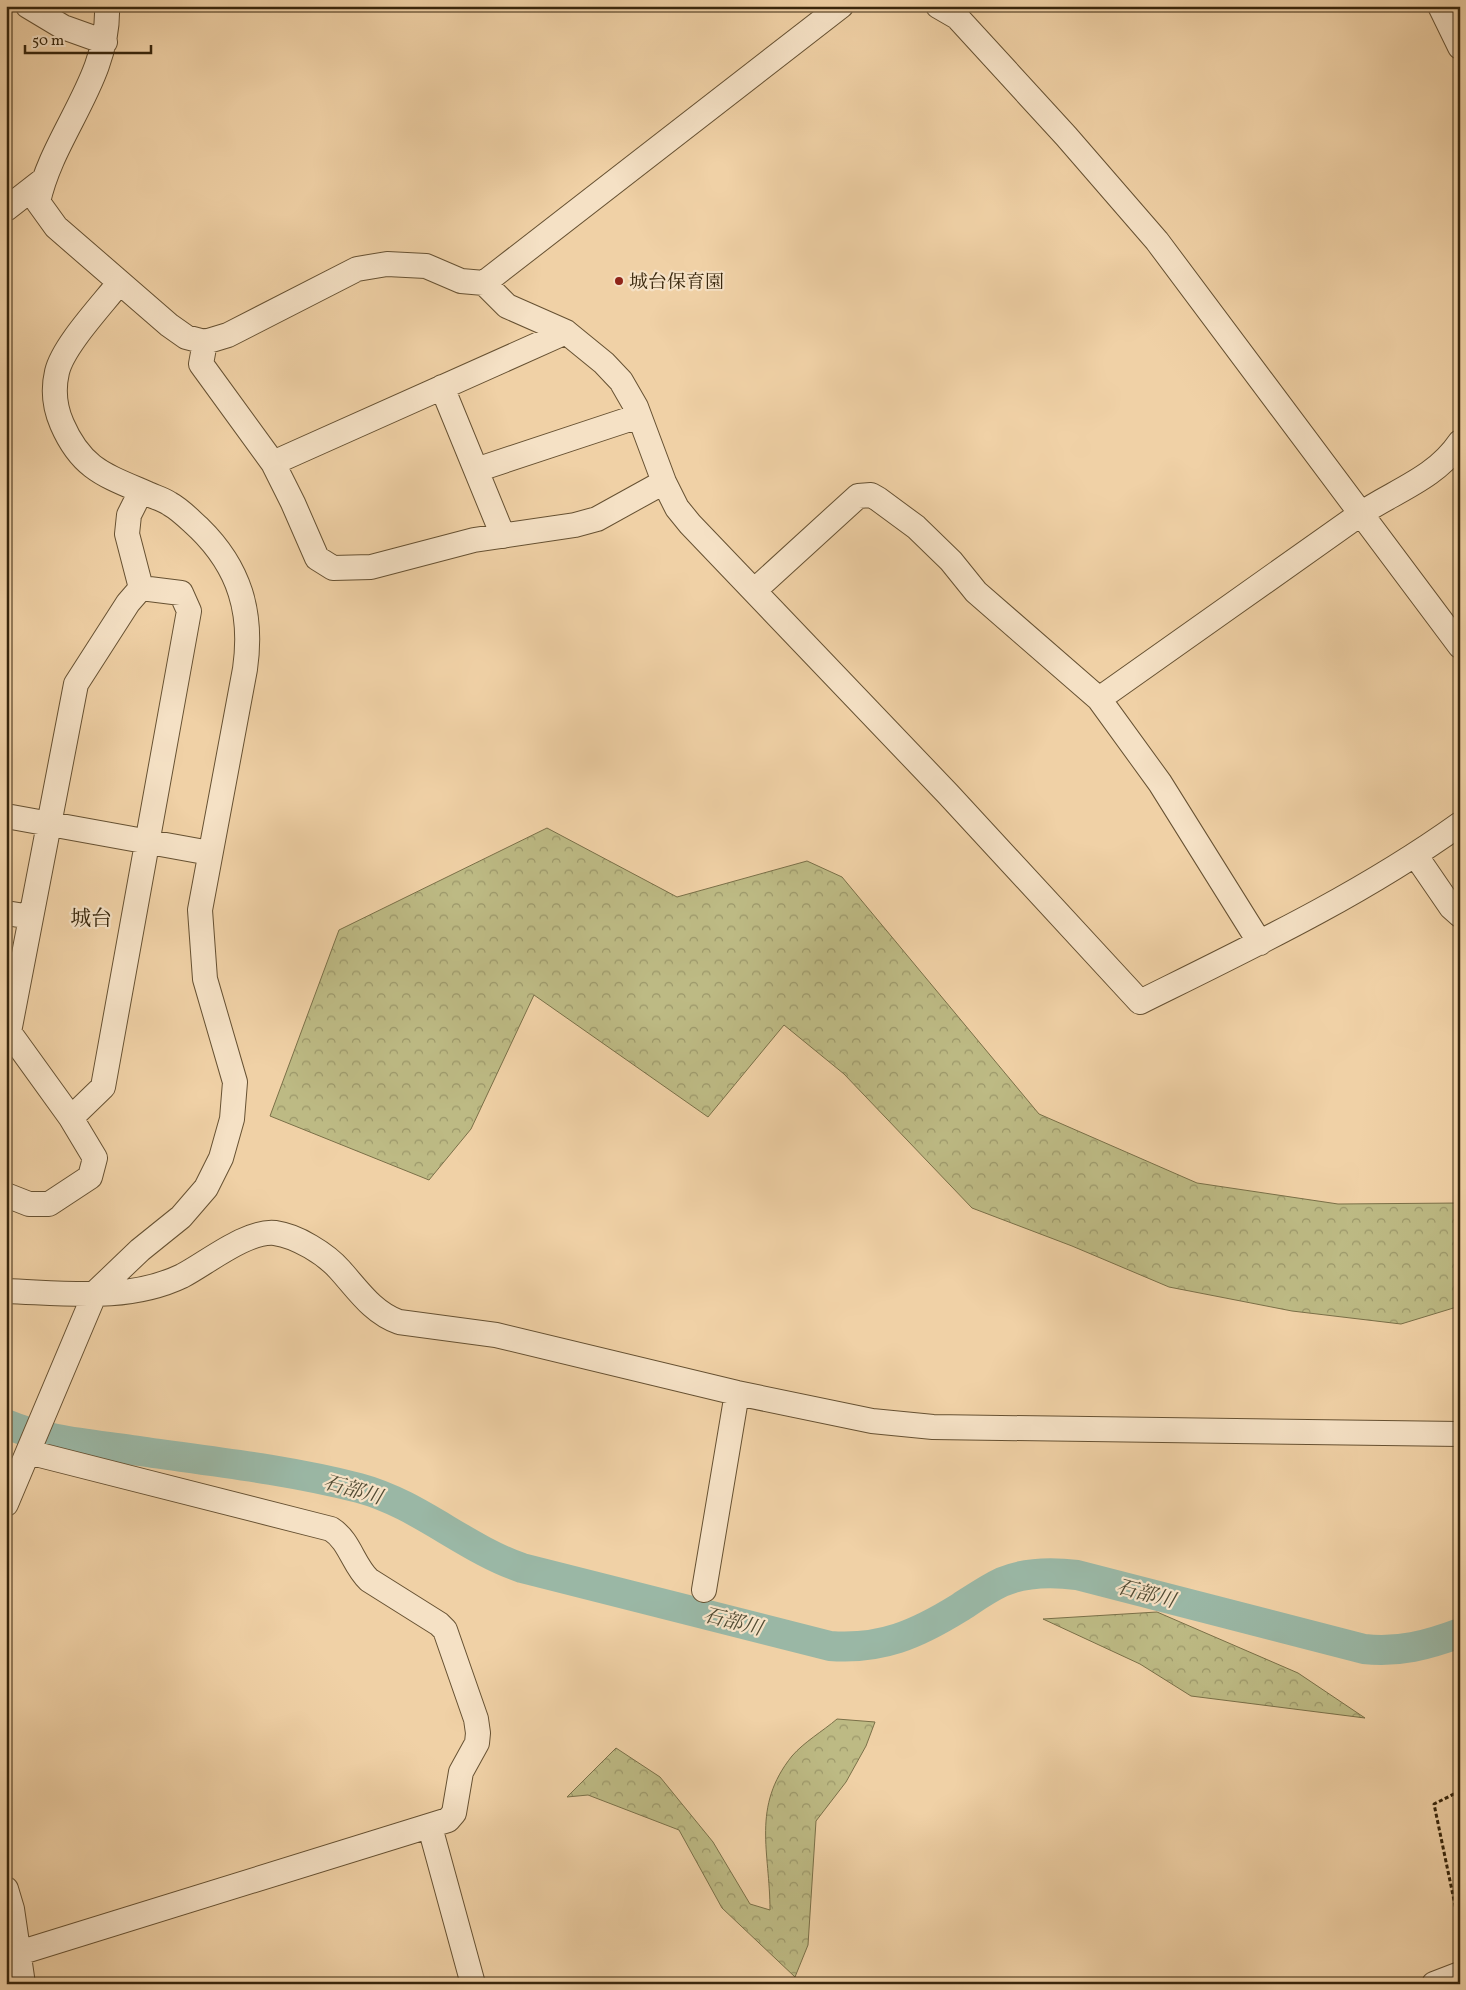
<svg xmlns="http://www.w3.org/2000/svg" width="1466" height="1990" font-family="Vollkorn,'Noto Serif JP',serif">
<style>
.forest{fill:url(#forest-crowns);stroke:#7a7048}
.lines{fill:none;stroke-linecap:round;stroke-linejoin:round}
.river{stroke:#9ab7a5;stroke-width:30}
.minor-casing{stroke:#665132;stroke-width:26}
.path{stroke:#38260c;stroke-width:3;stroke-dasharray:4 2.5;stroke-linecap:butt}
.minor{stroke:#f5e1c5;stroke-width:24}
.poi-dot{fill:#8f2418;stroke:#f5e1c5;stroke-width:2}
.labels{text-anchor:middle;stroke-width:4.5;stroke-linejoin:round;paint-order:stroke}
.poi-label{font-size:19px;fill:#38260c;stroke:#f5e1c5;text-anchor:start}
.water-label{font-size:20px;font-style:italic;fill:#504a32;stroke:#f5e1c5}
.quarter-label{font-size:21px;fill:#38260c;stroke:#f5e1c5}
</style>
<defs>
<pattern id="forest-crowns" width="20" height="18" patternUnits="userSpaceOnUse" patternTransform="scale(1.25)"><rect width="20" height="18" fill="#bdba84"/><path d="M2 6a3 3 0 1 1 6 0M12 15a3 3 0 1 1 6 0" fill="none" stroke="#9b976a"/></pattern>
</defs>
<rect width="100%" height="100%" fill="#f0d1a6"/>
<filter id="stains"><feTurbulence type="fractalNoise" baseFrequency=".004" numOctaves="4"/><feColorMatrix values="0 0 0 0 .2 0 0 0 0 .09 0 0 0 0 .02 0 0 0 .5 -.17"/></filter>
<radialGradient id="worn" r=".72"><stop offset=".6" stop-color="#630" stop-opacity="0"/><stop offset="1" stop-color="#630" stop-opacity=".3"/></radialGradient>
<path class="forest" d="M547,828L677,897L807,861L842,877L1039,1114L1197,1183L1338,1204L1460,1203V1306L1401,1324L1292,1311L1169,1287L1072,1246L972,1208L844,1074L784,1025L708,1117L534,995L471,1129L429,1180L270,1116L339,930Z
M1157,1612L1298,1673L1365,1718L1191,1696L1140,1664L1043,1619Z
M837,1719L875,1722L866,1746L846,1782L816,1821L808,1945L795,1977L722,1908L679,1830L588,1795L567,1797L616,1748L660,1777L713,1842L750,1904L770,1910C770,1852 751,1807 792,1756C804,1742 823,1731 837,1719Z"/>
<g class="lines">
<path class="river" d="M6,1424C46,1441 90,1444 132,1450C208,1461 285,1469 359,1488C419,1504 464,1548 522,1568L830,1646C881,1650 917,1634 959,1608C973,1599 987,1589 1002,1582C1025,1572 1052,1572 1077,1575L1364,1649C1398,1653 1428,1645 1460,1633"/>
<g class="minor-casing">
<path id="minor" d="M28,6L63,27L105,42
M107,6C110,79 53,133 38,202L56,227L169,325L186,337L205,342L228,335L357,269L387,264L426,266L461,281L484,283L841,6
M938,6L957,17L1066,136L1157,241L1460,646
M1440,6L1460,47
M6,209L42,181
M484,283L507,306L566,332L604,363L621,381L636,407L664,482L677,508L690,524L948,794L1140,1002C1249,948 1361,895 1460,824
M205,342L201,364L273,463L293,503L317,558L333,568L371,567L474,540L575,525L597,519L664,482
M442,387L503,536
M273,463L566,332
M476,470L639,416
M141,588L127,534L129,515L141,491
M754,591L858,496L871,495L878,499L916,527L951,561L976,592L1099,699L1160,783L1260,943
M1099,699C1186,638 1272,576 1359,515C1394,491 1435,479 1460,442
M6,816L210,853
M1416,856L1451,907L1460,915
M6,913L31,917
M6,1035L9,1032L76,684L128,603L141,588
M71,1118L103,1087L189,611L181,593L141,588
M6,1195L29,1204H49L90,1177L95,1158L71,1118L9,1032
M6,1291C65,1293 128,1302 182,1276C207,1263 247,1230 275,1233C297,1236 326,1254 340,1270C358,1290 373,1313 399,1322L496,1335L737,1393L872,1421L933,1427L1460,1434
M6,1504L95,1293L140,1250L181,1217L206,1188L221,1158L232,1119L235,1082L205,979L200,910L245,669C253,613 240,568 199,528C190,520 181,510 170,504C163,499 154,497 146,493C104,475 81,468 62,424C55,408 53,389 57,372C63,346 102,305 119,283
M704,1590L737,1393
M430,1827L473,1984
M6,1889L12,1909L23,1984
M6,1957L448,1820L454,1813L461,1772L477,1743L478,1733L476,1719L445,1630L439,1624L369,1580C353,1565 350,1541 331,1529L28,1452
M1434,1984L1460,1974"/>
</g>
<path class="path" d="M1460,1791L1434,1804L1460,1929"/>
<use href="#minor" class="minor"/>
</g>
<circle class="poi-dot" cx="619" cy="281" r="5"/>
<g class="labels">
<g class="poi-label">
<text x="629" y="288">城台保育園</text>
</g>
<g class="water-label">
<text transform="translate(353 1489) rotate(16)" y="7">石部川</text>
<text transform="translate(1146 1593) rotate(15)" y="7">石部川</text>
<text transform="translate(733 1621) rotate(14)" y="7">石部川</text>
</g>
<g class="quarter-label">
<text x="91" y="925">城台</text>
</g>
</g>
<rect width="1466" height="1990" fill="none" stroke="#f0d1a6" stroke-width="25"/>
<rect x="8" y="8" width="1451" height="1975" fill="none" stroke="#38260c" stroke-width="2.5"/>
<rect x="12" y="12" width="1441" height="1965" fill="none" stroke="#38260c"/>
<path d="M25 45v8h126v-8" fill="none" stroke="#38260c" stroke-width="2.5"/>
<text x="32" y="45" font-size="15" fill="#38260c" stroke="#f5e1c5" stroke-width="4" paint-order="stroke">50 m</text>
<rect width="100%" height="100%" filter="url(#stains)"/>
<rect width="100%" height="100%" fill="url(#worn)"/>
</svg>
